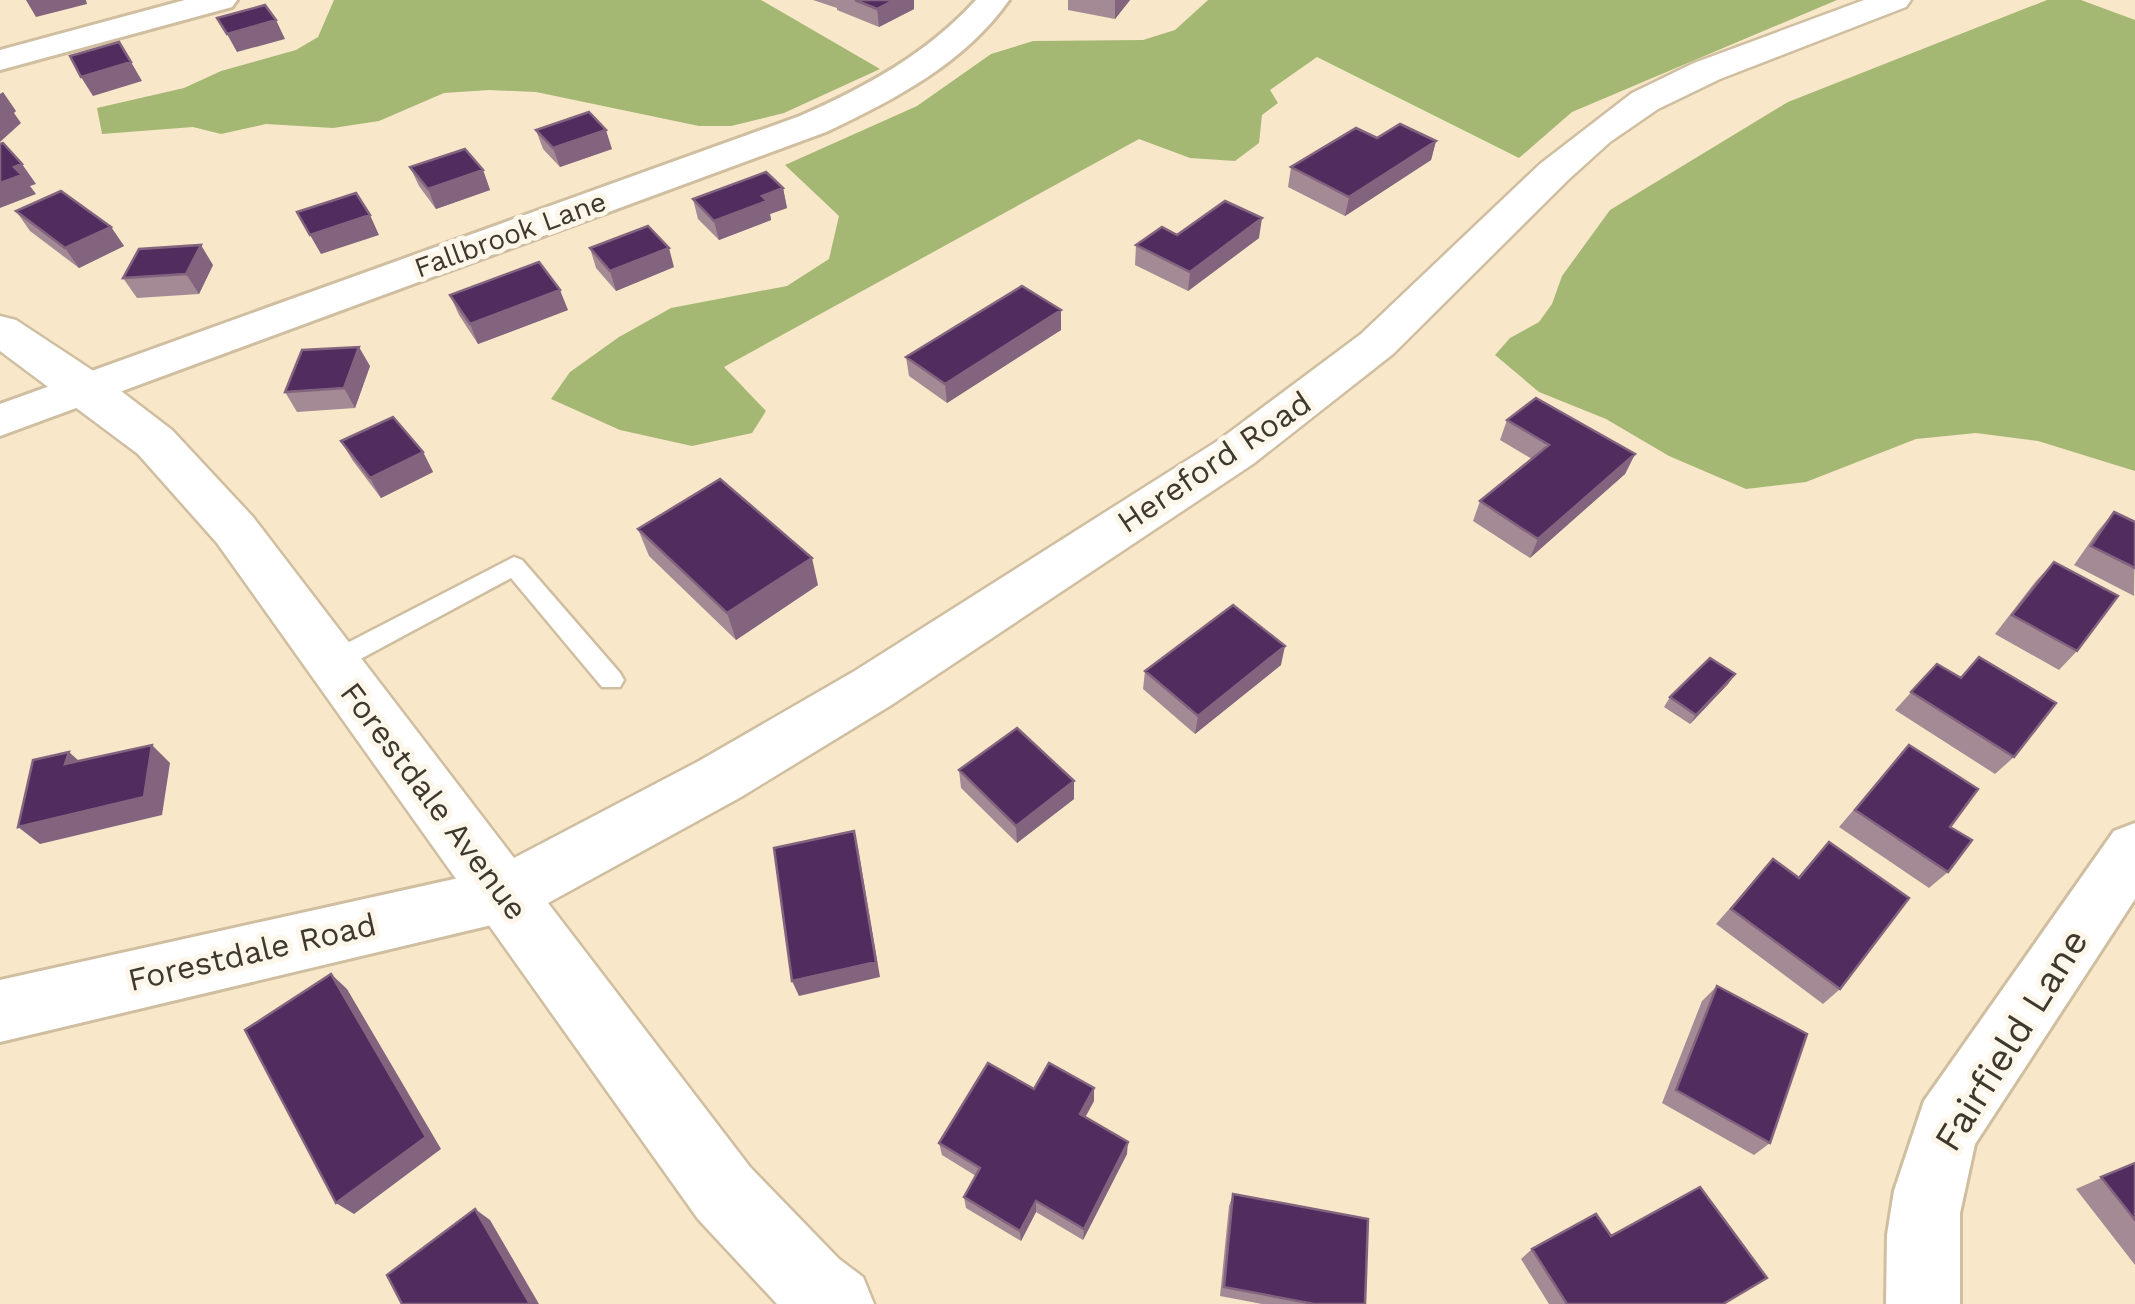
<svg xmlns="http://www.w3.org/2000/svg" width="2135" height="1304" font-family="'Work Sans',sans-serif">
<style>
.forest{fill:#a4b874}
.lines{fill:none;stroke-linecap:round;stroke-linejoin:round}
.service-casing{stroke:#cfbea0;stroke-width:5}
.minor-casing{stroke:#cfbea0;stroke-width:6}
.tertiary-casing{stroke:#cfbea0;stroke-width:5}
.service{fill:#fff;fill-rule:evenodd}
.minor{fill:#fff;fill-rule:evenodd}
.tertiary{fill:#fff;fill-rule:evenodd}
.wall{fill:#a48a94}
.shaded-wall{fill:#83647f}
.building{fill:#502c5f;stroke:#83647f;stroke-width:2.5}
.labels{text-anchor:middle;stroke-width:10;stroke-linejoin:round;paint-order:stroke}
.far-street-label{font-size:28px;fill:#3f382c;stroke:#fdf6ea}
.street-label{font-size:32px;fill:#3f382c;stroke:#fdf6ea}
.near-street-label{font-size:38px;fill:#3f382c;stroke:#fdf6ea}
</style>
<rect width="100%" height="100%" fill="#f9e7c9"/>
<path class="forest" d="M334,0H761L880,69L784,113L731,126H699L536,92L489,90L444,93L379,121L333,128L266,124L221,134L193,127L102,134L97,108L184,88L221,71L296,50L318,37Z
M1208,0H1837L1572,112L1519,158L1317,57L1270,90L1278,103L1262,115L1259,143L1235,161L1190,158L1139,139L724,367L766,411L752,433L692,446L620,430L551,399L570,372L619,337L671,308L787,286L829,259L839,216L785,165L917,106L991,54L1033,41L1143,40L1175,30Z
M2047,0H2081L2135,20V471L2038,441L1976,433L1916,439L1806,482L1746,489L1669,456L1606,419L1539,392L1495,355L1510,338L1539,322L1552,304L1562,276L1610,210L1788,102Z"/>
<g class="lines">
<g class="service-casing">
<path id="service" d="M514,557L522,560L620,673L624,680L620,687H602L511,578L340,670H322L318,663L322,656Z"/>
</g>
<g class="minor-casing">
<path id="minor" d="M185,0H237L232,7L0,70V50Z
M976,0H1009C965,63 894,100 826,132L0,436V404L800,116C866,87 927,54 976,0Z
M2135,823V899L1975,1144L1960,1213V1304H1886L1887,1235L1894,1191L1924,1101L2114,831Z
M504,868L525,876L534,895L525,914L504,922L0,1042V980Z"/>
</g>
<g class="tertiary-casing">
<path id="tertiary" d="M1864,0H1911L1906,7L1720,79L1658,109L1610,142L1568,180L1393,354L1253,464L893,704L741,797L548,903L750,1167L839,1259L863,1277L874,1304H777L698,1219L217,543L138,454L0,351V316L16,320L104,378L172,430L253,517L514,858L699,761L853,672L1219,440L1361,334L1540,164L1632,93L1694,63Z"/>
</g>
<use href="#service" class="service"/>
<use href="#minor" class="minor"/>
<use href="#tertiary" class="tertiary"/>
</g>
<path class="wall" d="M813,0H914V9L879,27L837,10V8Z
M1068,0H1130L1115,19L1068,10Z
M536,130L612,149L560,167L543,149Z
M1377,138L1436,141L1431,160L1345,216L1288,187L1291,167Z
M410,167L483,170L490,190L436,209L419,186Z
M783,188L787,208L770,214L771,220L719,240L698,219L693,199Z
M16,211L111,227L124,246L79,268L30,231Z
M1177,235L1259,238L1188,291L1135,265L1136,245Z
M590,248L674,267L616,291L596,268Z
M213,265L199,294L137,298L123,278Z
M450,295L568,310L478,344L459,315Z
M1061,310V330L947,403L909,376L906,357Z
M370,366L355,408L297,412L285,392Z
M1507,420L1635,454L1625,474L1530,558L1473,521L1480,501L1532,459L1500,440Z
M341,441L423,452L433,472L381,498L353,461Z
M2114,512L2135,522L2134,596L2074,565L2097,532Z
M638,529L818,585L736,640L649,556Z
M2054,562L2077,651L2059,670L1995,634L2036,581Z
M1937,664L2014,757L1995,774L1895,710Z
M1281,665L1195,734L1143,689L1145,671Z
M1735,674L1728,684L1690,724L1664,707L1670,697Z
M1909,745L1948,872L1929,888L1839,827Z
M959,770L1074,781V799L1017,843L961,788Z
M1829,842L1840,989L1823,1004L1716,924L1773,859L1798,877Z
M1717,986L1770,1143L1754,1155L1662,1103L1702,1001Z
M1034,1089L1094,1101L1085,1117L1127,1154L1083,1240L1036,1212L1021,1241L966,1208L964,1197L976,1176L942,1155L939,1143Z
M2135,1163V1265L2076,1189Z
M1233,1194L1365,1304H1262L1220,1296L1229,1206Z
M1611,1236L1723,1304H1549L1521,1259L1532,1249Z"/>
<path class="shaded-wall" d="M26,0H86L87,4L36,17Z
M894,0H914V9L879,27L877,9Z
M1115,0H1130L1115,19Z
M276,20L285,39L237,52L227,34Z
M131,62L142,81L93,96L81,77Z
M3,92L16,111L14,113L21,123L0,142V94Z
M606,130L612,149L560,167L553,148Z
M1436,141L1431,160L1345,216L1349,197Z
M22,164L36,184L30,186L36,194L0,208V183L14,167Z
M483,170L490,190L436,209L428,189Z
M783,188L787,208L770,214L771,220L719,240L714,221L762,196Z
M370,215L379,235L321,254L310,235Z
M1262,218L1259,238L1188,291L1190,272Z
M111,227L124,246L79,268L65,248Z
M201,245L213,265L199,294L186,274Z
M669,248L674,267L616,291L610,271Z
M560,290L568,310L478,344L470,324Z
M1061,310V330L947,403L945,384Z
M359,347L370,366L355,408L344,388Z
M423,452L433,472L381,498L370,478Z
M1635,454L1625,474L1530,558L1538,539Z
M812,558L818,585L736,640L727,613Z
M1285,646L1281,665L1195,734L1198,716Z
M1735,674L1728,684L1690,724L1696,715Z
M152,745L170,763L162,815L40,844L18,827Z
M69,752L88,769L65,764Z
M1074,781V799L1017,843L1016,826Z
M854,831L858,848L880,977L799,996L792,981Z
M331,974L347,989L441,1149L354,1214L336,1203Z
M1094,1088V1101L1080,1127V1114Z
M1128,1142L1127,1154L1083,1240L1084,1229Z
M1036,1201V1212L1021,1241L1020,1231Z
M475,1209L490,1220L539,1304H530Z"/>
<path class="building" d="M855,0H894L877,9Z
M265,5L276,20L227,34L217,18Z
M119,42L131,62L81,77L70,56Z
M589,112L606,130L553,148L536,130Z
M1400,124L1436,141L1349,197L1291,167L1356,128L1377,138Z
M3,143L22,164L14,167L22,175L0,183V144Z
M465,149L483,170L428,189L410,167Z
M766,172L783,188L762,196L767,201L714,221L693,199Z
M61,191L111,227L65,248L16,211Z
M356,193L370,215L310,235L297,212Z
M1225,201L1262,218L1190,272L1136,245L1162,227L1177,235Z
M648,226L669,248L610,271L590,248Z
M201,245L186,274L123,278L139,249Z
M539,262L560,290L470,324L450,295Z
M1022,286L1061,310L945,384L906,357Z
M359,347L344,388L285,392L302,350Z
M1536,398L1635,454L1538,539L1480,501L1549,445L1507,420Z
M393,417L423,452L370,478L341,441Z
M720,479L812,558L727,613L638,529Z
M2114,512L2135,522V568L2091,546Z
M2054,562L2118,596L2077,651L2012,615Z
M1233,605L1285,646L1198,716L1145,671Z
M1979,657L2056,703L2014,757L1911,692L1937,664L1961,678Z
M1710,658L1735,674L1696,715L1670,697Z
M1017,728L1074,781L1016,826L959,770Z
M152,745L144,797L18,827L33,760L69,752L65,764Z
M1909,745L1978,789L1950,827L1972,840L1948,872L1855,810Z
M854,831L876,962L792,981L774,848Z
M1829,842L1909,898L1840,989L1731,909L1773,859L1799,878Z
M331,974L426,1137L336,1203L245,1030Z
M1717,986L1807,1034L1770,1143L1676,1090Z
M988,1063L1034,1089L1049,1063L1094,1088L1080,1114L1128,1142L1084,1229L1036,1201L1020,1231L964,1197L980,1168L939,1143Z
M2135,1163V1220L2101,1177Z
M1700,1187L1767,1278L1723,1304H1567L1532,1249L1596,1214L1611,1236Z
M1233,1194L1368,1219L1365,1304H1314L1224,1287Z
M475,1209L530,1304H402L387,1275Z"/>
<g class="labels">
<g class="far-street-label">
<text transform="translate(510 234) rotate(-20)" y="10">Fallbrook Lane</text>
</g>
<g class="street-label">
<text transform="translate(1214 462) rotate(-34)" y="11">Hereford Road</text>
<text transform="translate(434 801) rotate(53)" y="11">Forestdale Avenue</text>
<text transform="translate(252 952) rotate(-13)" y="11">Forestdale Road</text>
</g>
<g class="near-street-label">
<text transform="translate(2011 1040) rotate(-58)" y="13">Fairfield Lane</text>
</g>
</g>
</svg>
